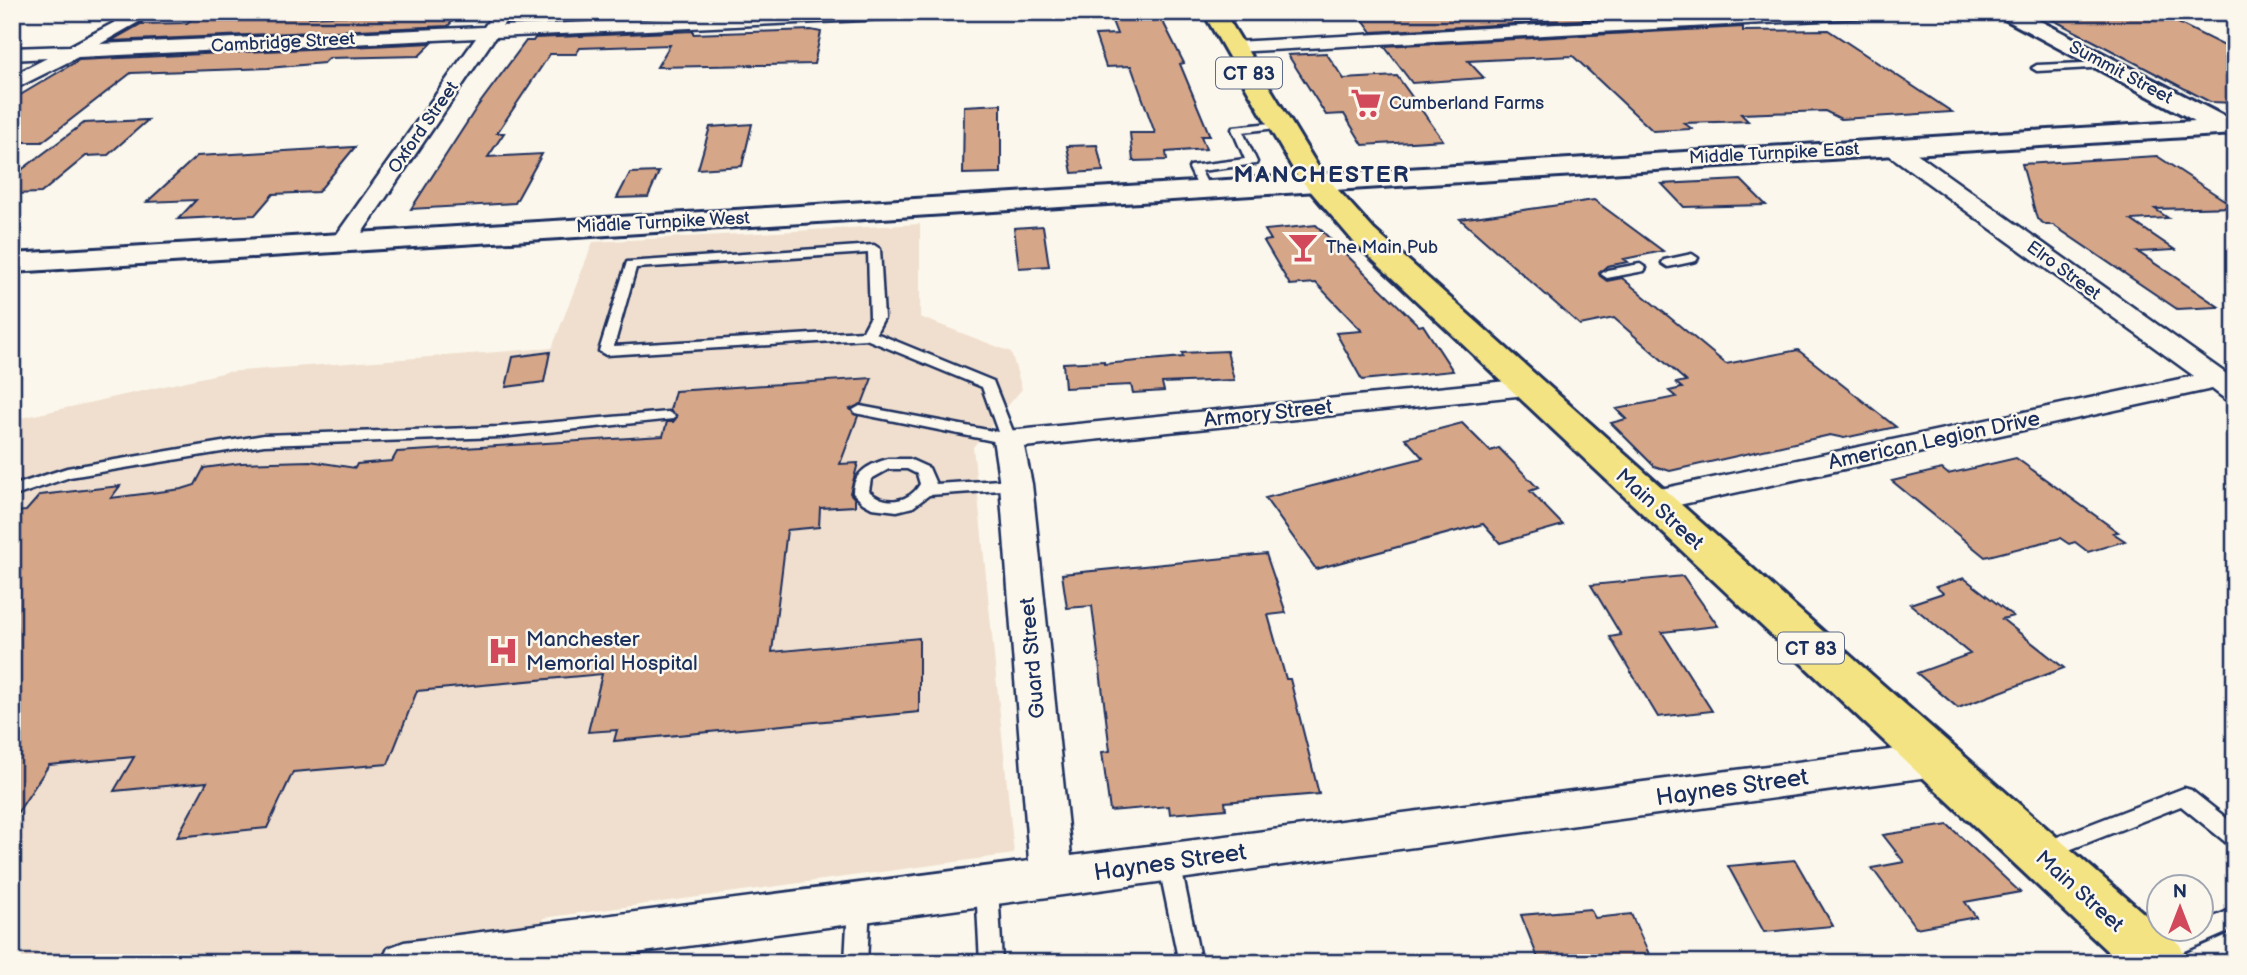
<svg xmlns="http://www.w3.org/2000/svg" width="2247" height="975" font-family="'Balsamiq Sans',sans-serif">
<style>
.built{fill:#f0dfce}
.building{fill:#d6a688;stroke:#1b2f5e;stroke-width:2}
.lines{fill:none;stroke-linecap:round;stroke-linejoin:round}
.lane-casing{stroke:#1b2f5e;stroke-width:5}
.street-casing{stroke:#1b2f5e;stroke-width:5}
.secondary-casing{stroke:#1b2f5e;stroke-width:6}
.primary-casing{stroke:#1b2f5e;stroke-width:6}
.lane{fill:#fbf7ec;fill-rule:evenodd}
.street{fill:#fbf7ec;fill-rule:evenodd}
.secondary{fill:#fbf7ec;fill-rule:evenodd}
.primary{fill:#f4e382;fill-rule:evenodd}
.labels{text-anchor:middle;stroke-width:5;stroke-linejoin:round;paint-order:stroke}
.far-street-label{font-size:18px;fill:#1b2f5e;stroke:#fbf7ec}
.far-poi-label{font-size:18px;fill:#1b2f5e;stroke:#fbf7ec;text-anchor:start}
.shield{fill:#fbf7ec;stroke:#5e6b89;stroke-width:2}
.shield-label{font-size:19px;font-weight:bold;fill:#1b2f5e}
.street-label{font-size:21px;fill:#1b2f5e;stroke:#fbf7ec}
.poi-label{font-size:21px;fill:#1b2f5e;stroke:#fbf7ec;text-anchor:start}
.far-district-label{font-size:23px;font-weight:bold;letter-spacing:2px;fill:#1b2f5e;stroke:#fbf7ec}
.near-street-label{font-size:24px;fill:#1b2f5e;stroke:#fbf7ec}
</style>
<rect width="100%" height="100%" fill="#fbf7ec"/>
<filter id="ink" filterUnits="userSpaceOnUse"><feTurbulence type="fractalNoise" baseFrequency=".0143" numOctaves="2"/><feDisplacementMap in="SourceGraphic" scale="14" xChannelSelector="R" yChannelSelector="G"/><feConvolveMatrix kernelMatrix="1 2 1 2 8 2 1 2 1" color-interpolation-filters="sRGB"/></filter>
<g filter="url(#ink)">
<path class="built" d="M920,224V317L1011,352L1022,389L973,447L1014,854L543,918L533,963H12V420L227,372L552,348L593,242Z"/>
<path class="building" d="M461,12L448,26L111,41L141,24L187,23L192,19L313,13L309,17Z
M552,12H692L693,15L546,21Z
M1158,12L1184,63L1180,64L1210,136H1201L1206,149L1166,152L1167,160L1133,161L1130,133H1155L1131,66L1106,67L1095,35L1117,34L1109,13Z
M1400,12H1721L1372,32L1359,14Z
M2038,12H2156L2235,51V103L2210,102Z
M1743,27V31L1828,30L1952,112L1841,119L1825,111L1741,114L1748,121L1684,123L1692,129L1653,131L1573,56L1468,61L1484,78L1412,83L1384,46Z
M811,30L821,32L814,64L657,67L670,45L580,48L576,54H550L497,133H504L488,157L542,154L515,203L411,209L477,107L526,41H533L535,38L693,31V34Z
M432,43L419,56L329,58L324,63L268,68L131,73L42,142H12V100L79,60Z
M1326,53L1344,79L1397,76L1443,140L1363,145L1344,114L1326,115L1288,55Z
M1001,104V173L963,174L964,106Z
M148,120L108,155L86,156L41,193L12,194V177L84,123Z
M752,124L742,166L698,169L710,127Z
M1097,145L1103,171L1072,173L1067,146Z
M355,147L318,192L273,194L255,215L178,219L196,200L147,202L197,156Z
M2157,156L2235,207L2155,209L2168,218L2131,220L2175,250L2138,252L2219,307L2177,309L2053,225H2046L2037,219L2022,164Z
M659,172L648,197L617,198L630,173Z
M1741,180L1766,205L1684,207L1662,184Z
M1594,200L1663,251L1624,259L1628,262L1607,266L1599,273L1600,276L1607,281L1622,278L1726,364L1798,350L1896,427L1844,438L1830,435L1670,471L1654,466L1611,423L1626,419L1616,409L1676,397L1669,391L1682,388L1676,383L1686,381L1614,318L1580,325L1460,219Z
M1316,225L1419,326L1423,325L1453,371L1362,380L1336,333L1362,331L1316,283L1290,285L1264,241L1271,240L1265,230Z
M1043,226L1049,266L1019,268L1014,228Z
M1227,351L1234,380L1162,383L1164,391L1133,393L1131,385L1065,388L1063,363L1104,361V364L1183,357L1182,353Z
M550,352L544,382L506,387L513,357Z
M872,378L862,404L850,409L858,416L840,464L858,463L850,493L855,499V506L820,508L819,527L787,530L772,652L919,638V712L614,741L617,730L588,732L602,674L417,691L388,764L293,772L267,828L177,837L207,782L114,791L134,757L49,765L12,821V512L26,511L40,495L120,486L111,498L182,489L195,485L204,468L241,463L310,461L355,468L357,464L392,461L397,452L663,436L667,422H673L677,417L670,410L675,391Z
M1462,423L1490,451L1499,448L1538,488L1530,491L1563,525L1500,543L1483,524L1316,569L1265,498L1423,458L1405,438Z
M2016,458L2118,532L2113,533L2125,541L2088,552L2075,542L2069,544L2060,538L1985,557L1892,481L1942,469L1948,474Z
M1266,554L1286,613L1268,615L1286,679H1290L1319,794L1225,802L1226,809L1170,814L1169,806L1110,811L1102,752L1110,751L1092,606L1067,608L1062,574Z
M1683,576L1718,626L1662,632L1712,711L1658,717L1610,637L1621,635L1591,585Z
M1964,578L2013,616L2002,619L2064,668L1958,708L1917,673L1970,654L1910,604L1943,593L1936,587Z
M1948,825L2020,892L1965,902L1976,917L1916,928L1872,868L1904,862L1883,835Z
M1795,860L1833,926L1764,932L1728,866Z
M1590,909L1595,918L1631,914L1653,963H1540L1521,915Z"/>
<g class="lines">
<g class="lane-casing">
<path id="lane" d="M2107,62L2110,63V67L2037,71L2032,68L2037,65Z
M1280,122L1285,125L1284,127L1243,132L1257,162L1256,164L1201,171L1210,189L1200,191L1189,168L1190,166L1245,159L1232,129L1233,127Z
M874,245L880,249L884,318L876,333L993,381L1016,439L1013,442L1008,444L855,413L853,410L860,406L998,432L982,387L866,339L606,355L599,351L627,262ZM868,253L870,318L863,331L614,346L636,268Z
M1692,254L1698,258L1696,261L1668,267L1662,263L1664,260Z
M1640,264L1646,268L1644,271L1607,278L1601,274L1607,270Z
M668,412L675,416L673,419L500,437L264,445L70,477L12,497V486L67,468L264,435L500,427Z
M888,459H909L929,468L936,484L1016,479L1024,484L1016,489L929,495L913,507L897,511L872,508L863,503L853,493C853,472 870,464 888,459ZM889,469H907L917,474L920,484C909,503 885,506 869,491L871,479Z
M2184,788L2191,790L2235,825V847L2228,844L2181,806L2046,859L2039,856L2035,850L2039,844Z
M1169,853L1177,855L1180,862L1201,963H1179L1158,862L1161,855Z
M987,876L995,879L998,886L1002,963H980L976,886L979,879Z
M859,894L867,897L870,904L867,963H845L848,904L851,897Z
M2235,908V929L2160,962L2152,958L2149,951L2152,944L2184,930H2202V922Z"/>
</g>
<g class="street-casing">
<path id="street" d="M134,12H156L100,44L484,27L491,17L497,16L506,21L502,26L811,12H938L930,17L495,37L353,246L344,248L335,246L332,241L476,38L78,57L12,90V76L47,58L12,60V48L70,46Z
M1773,12H1881L1873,17L1234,52L1225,47L1234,42Z
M1893,141L1901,142L2235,380V402L2225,399L2212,389L1651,511L1640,508L1635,501L1640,494L1651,491L2194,376L1885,152L1882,147L1885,142Z
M1527,379L1537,382L1541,388L1537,394L1024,447L1032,484L1071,856L1936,744L1950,749L1956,760L1950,771L1936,776L563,963H381L388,948L404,942L1029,861L1000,484L993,439L997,432Z"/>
</g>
<g class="secondary-casing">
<path id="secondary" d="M1996,12H2023L2229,119L2235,118V134L12,272V254L2195,121L1999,16Z"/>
</g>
<g class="primary-casing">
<path id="primary" d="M1203,12H1224L1320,170L1374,230L1883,685L2180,945L2188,963H2120L1354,242L1296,174Z"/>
</g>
<use href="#lane" class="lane"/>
<use href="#street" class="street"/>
<use href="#secondary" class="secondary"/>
<use href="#primary" class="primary"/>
</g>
</g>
<defs>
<g id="supermarket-bare" transform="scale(2.415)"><path d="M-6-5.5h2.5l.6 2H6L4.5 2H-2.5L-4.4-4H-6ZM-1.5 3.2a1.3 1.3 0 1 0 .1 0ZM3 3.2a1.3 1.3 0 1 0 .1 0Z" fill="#d1495b" stroke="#fbf7ec" stroke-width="2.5" paint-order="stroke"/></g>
<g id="bar-bare" transform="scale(2.415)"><path d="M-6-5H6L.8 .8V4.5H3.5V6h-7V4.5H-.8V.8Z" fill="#d1495b" stroke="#fbf7ec" stroke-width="2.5" paint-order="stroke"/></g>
<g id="hospital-bare" transform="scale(2.415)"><path d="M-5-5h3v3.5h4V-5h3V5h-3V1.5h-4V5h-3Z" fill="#d1495b" stroke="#fbf7ec" stroke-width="2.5" paint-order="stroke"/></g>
</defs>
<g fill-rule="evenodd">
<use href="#supermarket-bare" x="1366" y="103"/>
<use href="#bar-bare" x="1303" y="247"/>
<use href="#hospital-bare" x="503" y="651"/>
</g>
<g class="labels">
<g class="far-street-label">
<text transform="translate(283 42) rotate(-3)" y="6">Cambridge Street</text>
<text transform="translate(2121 72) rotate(28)" y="6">Summit Street</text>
<text transform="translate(423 127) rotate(-55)" y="6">Oxford Street</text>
<text transform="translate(1774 153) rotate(-3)" y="6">Middle Turnpike East</text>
<text transform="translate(663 222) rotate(-3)" y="6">Middle Turnpike West</text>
<text transform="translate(2064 270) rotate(36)" y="6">Elro Street</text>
</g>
<g class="far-poi-label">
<text x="1389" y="109">Cumberland Farms</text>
<text x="1326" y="253">The Main Pub</text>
</g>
<g class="shield">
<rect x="1216" y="57.5" width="66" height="31" rx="5"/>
<rect x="1778" y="632.5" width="66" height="31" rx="5"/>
</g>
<g class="shield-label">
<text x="1249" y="80">CT 83</text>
<text x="1811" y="655">CT 83</text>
</g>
<g class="street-label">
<text transform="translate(1268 413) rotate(-6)" y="7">Armory Street</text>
<text transform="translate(1934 440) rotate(-12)" y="7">American Legion Drive</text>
<text transform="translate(1660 509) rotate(42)" y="7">Main Street</text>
<text transform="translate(1032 658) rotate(-95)" y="7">Guard Street</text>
<text transform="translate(2080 891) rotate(42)" y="7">Main Street</text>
</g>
<g class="poi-label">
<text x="526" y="646">Manchester<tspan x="526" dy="24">Memorial Hospital</tspan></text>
</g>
<g class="far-district-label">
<text x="1322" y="182">MANCHESTER</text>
</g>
<g class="near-street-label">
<text transform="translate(1732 787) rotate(-8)" y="8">Haynes Street</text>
<text transform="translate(1170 862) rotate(-8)" y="8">Haynes Street</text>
</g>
</g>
<rect width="2247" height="975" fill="none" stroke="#fbf7ec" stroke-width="42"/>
<rect x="21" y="21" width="2205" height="933" fill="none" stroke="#1b2f5e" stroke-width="2.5" filter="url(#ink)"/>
<g transform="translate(2180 908)"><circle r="33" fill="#fbf7ec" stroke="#a1a7b3" stroke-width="2"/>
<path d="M0-5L12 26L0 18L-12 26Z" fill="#d1495b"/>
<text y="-10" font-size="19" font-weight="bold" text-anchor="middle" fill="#1b2f5e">N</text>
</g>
</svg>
